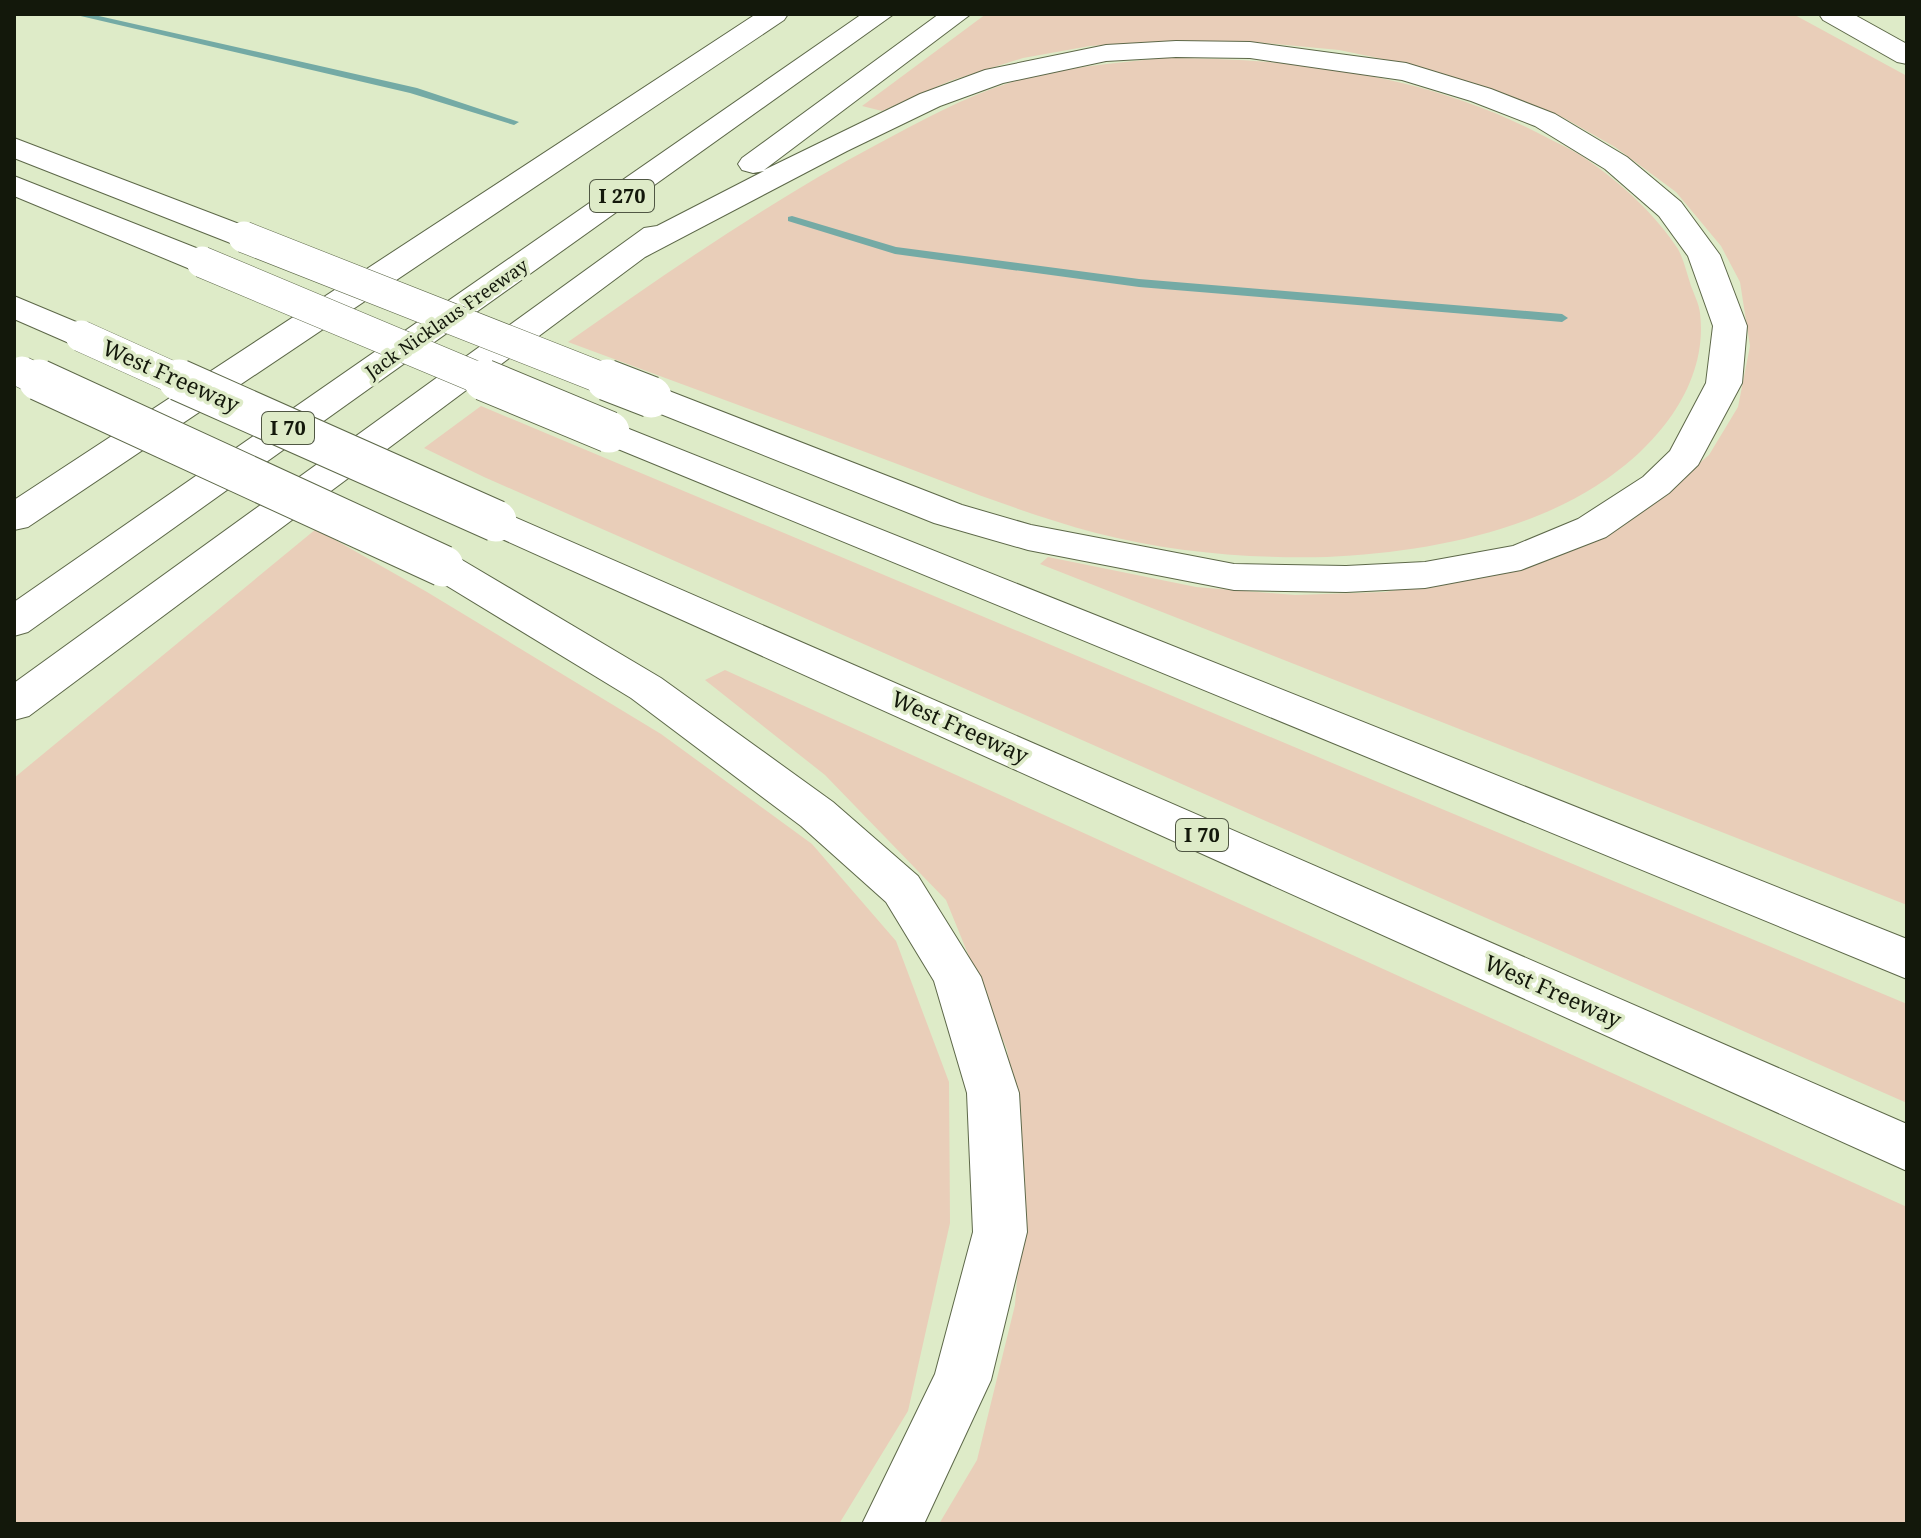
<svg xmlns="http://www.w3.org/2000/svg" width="1921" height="1538" font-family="'Noto Serif',serif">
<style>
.green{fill:#e9ceb9}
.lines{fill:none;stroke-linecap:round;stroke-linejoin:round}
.stream{fill:#74aaa5;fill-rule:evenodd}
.highway-casing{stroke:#5d6849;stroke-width:2}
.highway{fill:#fff;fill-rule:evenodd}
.highway-bridge-far1-casing{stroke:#5d6849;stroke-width:32;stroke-linecap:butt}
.highway-bridge-casing{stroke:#5d6849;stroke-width:43;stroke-linecap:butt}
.highway-bridge-far1{stroke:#fff;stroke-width:31}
.highway-bridge{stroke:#fff;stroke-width:41}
.labels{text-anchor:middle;stroke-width:7;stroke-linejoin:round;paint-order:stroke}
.far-street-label{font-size:18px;fill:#13180b;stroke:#deebc8}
.shield{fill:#deebc8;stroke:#505744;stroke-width:2}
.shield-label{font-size:20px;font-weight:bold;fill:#13180b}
.street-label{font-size:22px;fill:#13180b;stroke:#deebc8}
</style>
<rect width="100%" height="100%" fill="#deebc8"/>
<path class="green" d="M986,14H1793L1907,76V905L1040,564L1048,557L1196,587L1295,595L1385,592L1488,574L1649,506L1709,455L1738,407L1750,346L1740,282L1721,246L1676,192L1615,147L1564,118L1485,87L1402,63L1339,50L1254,42L1172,41L1090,46L1023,58L950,81L882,111L862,106Z
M1162,58C1290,58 1422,73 1538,133C1555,142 1574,150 1589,161C1622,184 1656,215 1678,249C1684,260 1687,274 1691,286C1694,294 1699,304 1700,313C1709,386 1654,450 1596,486C1519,535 1417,553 1327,557C1251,559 1169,552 1096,533C1018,512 943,481 868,453C768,416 668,379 568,342C668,272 767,203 874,146C919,122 963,97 1012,82C1060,67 1112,64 1162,58Z
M481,406L1907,1004V1103L484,477L424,448Z
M316,529L427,592L661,734L812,844L896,941L949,1082L950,1223L908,1411L839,1524H14V778Z
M725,670L1907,1207V1524H939L977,1460L1015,1305L1025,1180L1007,1050L946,900L825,775L705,680Z"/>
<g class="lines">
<path class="stream" d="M72,14H90L417,88L519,122L514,125L410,93Z
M792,216L896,247L1139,279L1562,314L1568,318L1562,322L1139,287L895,254L788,221V217Z"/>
<g class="highway-casing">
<path id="highway" d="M756,14H788L784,20L28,527L14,530V500Z
M862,14H894L28,632L14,636V602Z
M939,14H971L764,170L920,94L985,70L1106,45L1176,41L1250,42L1406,63L1491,89L1555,114L1627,157L1681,202L1720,255L1747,326L1742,383L1698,465L1669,493L1606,537L1521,570L1425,588L1346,592L1234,590L1028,550L934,523L638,405L633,397L638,389L651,386L664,389L962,505L1031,525L1234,564L1346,566L1425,562L1513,546L1578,519L1643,477L1670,451L1706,383L1713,326L1688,256L1659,216L1605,169L1535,126L1471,101L1402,80L1250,58L1176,57L1106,61L1003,83L940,106L847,151L645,257L29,716L14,720V683L644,228L657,226L764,171L753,173L742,170L738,164L742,158Z
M1819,14H1853L1907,44V64L1897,62L1823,20Z
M14,138L255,230L260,237L255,244L244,247L233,244L14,158Z
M14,176L214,255L218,262L214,269L202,272L190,269L14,196Z
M14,296L93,329L98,336L93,343L81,346L69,343L14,319Z
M609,421L1907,939V979L596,440L591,432L596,424Z
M496,509L1907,1124V1171L482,530L477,521L482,512Z
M443,553L457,557L661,678L833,802L918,876L981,977L1019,1093L1027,1232L991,1380L924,1524H862L935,1374L973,1232L967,1093L934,981L886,902L801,826L631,698L429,575L423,566L429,557Z"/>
</g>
<use href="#highway" class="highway"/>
<g class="highway-bridge-far1-casing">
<path id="highway-bridge-far1" d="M244,237L612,382
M202,262L488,382
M81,336L183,382
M22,372L43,382"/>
</g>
<g class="highway-bridge-casing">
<path id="highway-bridge" d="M39,380L443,566
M179,380L496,521
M484,380L609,432
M607,380L651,397"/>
</g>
<use href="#highway-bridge-far1" class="highway-bridge-far1"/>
<use href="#highway-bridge" class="highway-bridge"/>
</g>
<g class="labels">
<g class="far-street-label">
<text transform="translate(447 319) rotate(-35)" y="6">Jack Nicklaus Freeway</text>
</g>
<g class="shield">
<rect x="590" y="180" width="64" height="32" rx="6"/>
<rect x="262" y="412" width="52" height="32" rx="6"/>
<rect x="1176" y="819" width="52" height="32" rx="6"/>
</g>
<g class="shield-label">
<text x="622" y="203">I 270</text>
<text x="288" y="435">I 70</text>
<text x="1202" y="842">I 70</text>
</g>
<g class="street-label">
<text transform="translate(171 376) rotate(24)" y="8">West Freeway</text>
<text transform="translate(960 727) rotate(24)" y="8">West Freeway</text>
<text transform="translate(1553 991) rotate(24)" y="8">West Freeway</text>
</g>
</g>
<rect width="1921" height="1538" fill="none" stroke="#13180b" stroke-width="32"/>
</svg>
